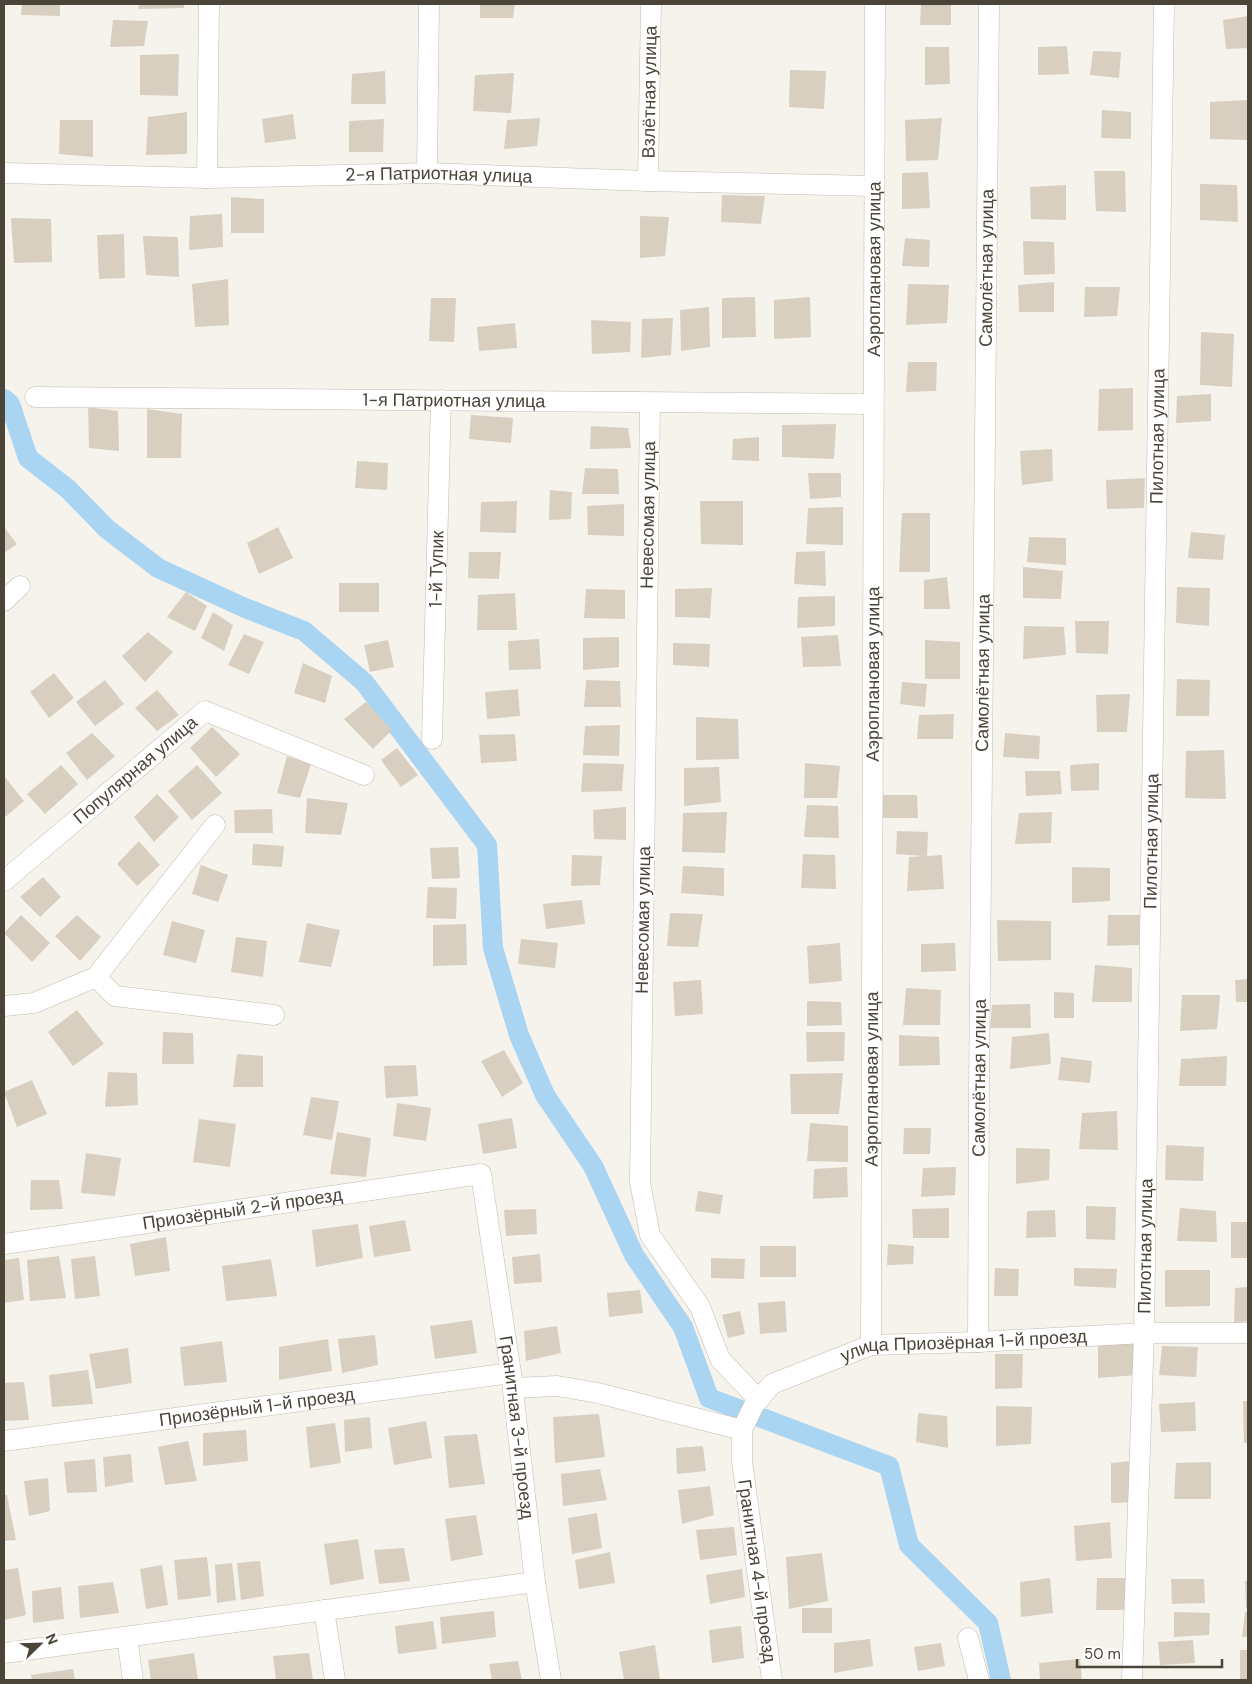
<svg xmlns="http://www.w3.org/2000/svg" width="1252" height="1684" font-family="'DM Sans',sans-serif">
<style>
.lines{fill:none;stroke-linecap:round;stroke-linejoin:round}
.canal{stroke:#a9d4f2;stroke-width:20}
.building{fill:#d8cfc1}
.street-casing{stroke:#c2bbae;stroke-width:21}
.street{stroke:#fff;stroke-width:20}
.labels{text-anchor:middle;stroke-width:4;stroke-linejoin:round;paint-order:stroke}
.street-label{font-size:18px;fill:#4b4439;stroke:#fff}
</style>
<rect width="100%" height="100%" fill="#f6f3ec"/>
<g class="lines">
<path class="canal" d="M4,399L10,404L28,458L68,489L107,529L158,568L245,608L304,631L364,682L487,845L493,948L519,1035L545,1095L593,1166L634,1255L683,1327L709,1398L889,1466L909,1545L988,1623L1001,1680"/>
</g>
<path class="building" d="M22,4H60V16L21,15Z
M139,4H184V8L138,9Z
M480,4H515L513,18H480Z
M921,4H951V25H920Z
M1248,16V48L1226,49L1223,20Z
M113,20L148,21L144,46L110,47Z
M1067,46L1069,74L1038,75V47Z
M925,47H949L950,84L925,85Z
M1093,51L1121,52L1119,78L1090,75Z
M179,54L178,96L140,95V55Z
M790,70L826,71L824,109L789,107Z
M385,71L386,104H351L352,74Z
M514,73L511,113L473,111L475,75Z
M1248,100V140L1210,139V102Z
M1102,110L1131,112V139L1101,138Z
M187,112V154L146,155L148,117Z
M293,114L296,139L265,143L262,119Z
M540,118L537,146L504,149L507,120Z
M942,118L938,160L906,161L905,120Z
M384,119L383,152H349V121Z
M60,120H93V157L59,154Z
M1094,171H1125L1126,212L1096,211Z
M928,172L930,208L902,209V173Z
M1200,184L1237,185L1238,222L1200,220Z
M1066,185V220L1031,219L1030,187Z
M722,195L765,196L761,224L721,222Z
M231,197L264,199V233H231Z
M222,214L223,247L189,250L190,216Z
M640,216L669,217L665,256L640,258Z
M11,218L51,219L52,262L14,263Z
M124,234L125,278L99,279L97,235Z
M143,236L178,237L179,277L146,275Z
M905,238L930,240L929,267L902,266Z
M1023,241L1054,242L1055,274L1024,275Z
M228,279L229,325L195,327L192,284Z
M1054,282V312H1019L1018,285Z
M908,284L949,285L947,323L906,325Z
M1085,287H1120L1117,316L1084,317Z
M755,297L756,337L722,338V298Z
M810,297L811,337L774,339V300Z
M431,298H456L454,342L429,341Z
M709,307L710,347L681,351L680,310Z
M673,318L671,355L641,358L642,319Z
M591,320L631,322L630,352L592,354Z
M515,323L517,348L479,351L477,327Z
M1201,332L1234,334L1232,387L1200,385Z
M908,362H937L936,391L906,392Z
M1133,388V430L1098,431L1099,389Z
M1211,394V421L1176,423L1177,396Z
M88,407L118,411L119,451L89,448Z
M147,409L182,414L181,458H147Z
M471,415L513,418L511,443L469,439Z
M836,424L834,459L782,457V425Z
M591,426L628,428L631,448L590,449Z
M759,437V461L732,460L733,439Z
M1052,449L1053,481L1022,485L1020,451Z
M357,461L388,463L387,490L355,488Z
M585,468L618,469L619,494H582Z
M808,473H841V497L810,499Z
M1145,478L1144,508L1107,509L1106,480Z
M550,490L572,492L571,519L549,520Z
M517,501L516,533L480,532L481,502Z
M700,501H743V545L701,544Z
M624,504V536L588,535L587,506Z
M843,507V545L806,544L808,508Z
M902,513H930V572H899Z
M4,527L17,544L4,553Z
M278,527L293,558L259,574L247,543Z
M1191,532L1225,535L1223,560L1188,558Z
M1029,537L1066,538V565L1027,562Z
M825,551L826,586L794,584L796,552Z
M469,552H501L499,579L468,578Z
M1023,567L1063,571L1061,599L1023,598Z
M947,577L950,609H924V580Z
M339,583H379V612H339Z
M1177,587L1210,588L1209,626L1176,623Z
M712,588L710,618L675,617V589Z
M586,589L625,590V619L584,618Z
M186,592L207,606L195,631L167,617Z
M515,593L517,630H477L478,595Z
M835,596V626L797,628L798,597Z
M213,612L233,625L224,651L201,638Z
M1075,621H1109L1108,654L1076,653Z
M1024,626L1064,627L1066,655L1023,659Z
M148,632L173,652L145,682L122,656Z
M244,634L264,642L249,674L228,665Z
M838,635L841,666L803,667L801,637Z
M619,637V667L583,670V638Z
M539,639L541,669L509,670L508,641Z
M388,640L394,667L370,672L364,645Z
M925,640L960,642V679H925Z
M673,643L710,644L709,667L673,665Z
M303,663L332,676L325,703L294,693Z
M54,673L74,698L49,718L30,692Z
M1177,679L1210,680L1209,716H1176Z
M105,680L124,704L95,726L76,702Z
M586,680L620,681L621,707H584Z
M902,682L927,684L925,707L900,704Z
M518,689L520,716L487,719L485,692Z
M157,690L179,715L157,731L135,708Z
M1130,694L1127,732H1097L1096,695Z
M366,702L392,730L373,749L344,719Z
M954,714L953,739H917L919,715Z
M696,717L738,719L739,759L696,760Z
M620,725L619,756L583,755L585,726Z
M212,727L240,754L216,777L190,748Z
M92,733L115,756L87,780L66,753Z
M1005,733L1040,736L1039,759L1003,757Z
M515,734L517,761L481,763L479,735Z
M397,748L418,775L401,787L381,760Z
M1224,750L1226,799L1185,798L1186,751Z
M287,756L311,764L300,798L277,793Z
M583,763L624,764L622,791L581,792Z
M805,763L840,766L837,798H804Z
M1099,763V790L1071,791L1070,765Z
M61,765L78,784L45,814L27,794Z
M197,765L222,793L192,820L168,791Z
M719,767L721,802L684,806V768Z
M1025,771H1060L1062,794L1026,796Z
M4,776L24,801L4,818Z
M157,794L179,817L154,842L134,817Z
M880,795H917L918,818H881Z
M307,798L348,803L341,835L305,833Z
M807,805L838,806L839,838L804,837Z
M626,807V840L594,839L593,810Z
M272,809L273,833H235L234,810Z
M727,812L725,853L682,852L683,813Z
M1052,812L1051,843L1015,844L1019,813Z
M897,831L928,832L927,856L942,855L944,889L907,891L909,857L924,856L896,854Z
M139,841L160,865L137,886L117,864Z
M253,844L284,846L282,867L252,865Z
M458,847L460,878L432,879L430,848Z
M803,854L835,855L836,889L801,888Z
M572,855L602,856L600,885L571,886Z
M201,865L228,875L218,902L192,894Z
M683,866L724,868V896L681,893Z
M1072,867L1110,868V901L1072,903Z
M43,877L61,897L40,917L20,897Z
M428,887L457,888L456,919L426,918Z
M582,900L585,924L546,929L543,904Z
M670,913L703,914L698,947L667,946Z
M21,915L50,943L32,962L4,933Z
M77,915L101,937L80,961L55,936Z
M1108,915H1140L1139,945L1107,946Z
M997,920L1051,921V960L998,961Z
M172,921L205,930L196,963L163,955Z
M307,923L340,930L331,967L299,962Z
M466,924L467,965L433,966V925Z
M236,937L267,941L263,977L231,972Z
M521,939L558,943L555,968L518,964Z
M840,943L842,981L809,984L807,946Z
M955,943L956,971L921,972V944Z
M1095,965L1132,968V1002H1092Z
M1248,979V1002H1236L1235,980Z
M701,980L703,1014L675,1016L673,982Z
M906,988L941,990L940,1025H903Z
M1054,992L1074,993V1018H1054Z
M1182,995H1220L1217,1029L1180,1031Z
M807,1001L841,1002L842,1025L807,1026Z
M1030,1004L1031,1028H990L992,1005Z
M77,1010L104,1044L73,1066L48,1032Z
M163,1032L193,1033L194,1064H162Z
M806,1032H845L844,1061L807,1062Z
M1049,1033L1051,1064L1010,1069L1012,1037Z
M899,1035L939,1037L940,1065L899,1066Z
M504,1050L523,1083L502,1097L481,1061Z
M237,1054L263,1056V1087H233Z
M1227,1056L1226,1086H1179L1181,1059Z
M1061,1057L1092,1061L1090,1083L1058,1080Z
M416,1065L418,1096L386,1098L384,1066Z
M108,1072L137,1073L138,1105L105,1107Z
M843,1073L839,1114H791L790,1074Z
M32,1080L47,1114L17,1127L4,1092Z
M311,1097L339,1101L332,1140L303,1135Z
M397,1103L431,1108L426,1141L393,1136Z
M1117,1111L1118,1150L1079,1149L1082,1113Z
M512,1118L517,1148L483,1154L478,1124Z
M199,1119L236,1124L230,1167L193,1162Z
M810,1123L848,1126V1162L807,1161Z
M904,1128H931L930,1154H903Z
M337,1132L371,1138L366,1177L330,1174Z
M1166,1145L1204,1147L1203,1181L1165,1180Z
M1016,1148L1050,1149L1049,1180L1016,1184Z
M86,1153L121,1158L115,1196L81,1193Z
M847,1167L848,1197L813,1199L814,1169Z
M956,1167L955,1195L921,1197L923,1168Z
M31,1180H59L63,1209L30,1210Z
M698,1191L723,1195L720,1214L695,1211Z
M1086,1206L1116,1207L1115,1240L1086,1239Z
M949,1208V1238H913L912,1209Z
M1180,1208L1216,1211L1217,1242L1177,1241Z
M536,1209L537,1234L506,1236L504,1210Z
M1055,1210L1056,1237L1026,1238L1027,1211Z
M405,1220L411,1251L374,1257L369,1226Z
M1231,1222H1248V1258H1231Z
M358,1224L363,1258L316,1267L312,1230Z
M166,1237L170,1271L135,1276L130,1244Z
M888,1244L914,1246L913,1264L887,1265Z
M760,1246H796V1277H760Z
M540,1254L542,1282L514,1284L512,1257Z
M59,1256L66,1298L30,1301L27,1260Z
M95,1256L100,1296L75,1299L71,1259Z
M19,1258L24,1300L4,1303V1260Z
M711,1258L745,1259L744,1279L711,1278Z
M271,1259L277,1296L226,1301L222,1266Z
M995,1268L1019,1269L1018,1296H994Z
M1074,1268L1117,1269L1116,1288L1074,1286Z
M1165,1270H1210V1306L1165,1307Z
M1248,1287V1321L1234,1323L1235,1288Z
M640,1290L643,1313L609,1317L607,1293Z
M785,1301L787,1332L760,1334L758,1303Z
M740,1311L745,1334L728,1338L722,1315Z
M472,1320L477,1353L435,1359L430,1326Z
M557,1326L561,1353L526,1361L524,1331Z
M375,1335L378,1365L342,1373L338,1339Z
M328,1339L332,1371L279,1380V1347Z
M222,1341L227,1382L184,1386L180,1347Z
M1136,1342L1137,1375L1098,1378V1345Z
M1162,1346L1198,1347L1196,1377L1159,1375Z
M128,1348L132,1383L96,1389L89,1354Z
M995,1354H1023L1022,1388L995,1389Z
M88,1370L93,1404L52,1407L49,1375Z
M24,1382L29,1420L4,1421V1383Z
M1243,1401H1248V1443H1244Z
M1195,1402L1196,1431L1161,1432L1159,1404Z
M996,1406L1032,1407L1031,1444L996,1446Z
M918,1413L947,1416L948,1448L916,1442Z
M599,1414L605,1457L555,1463L553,1417Z
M370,1417L372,1448L345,1452L344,1420Z
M426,1421L432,1458L394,1465L388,1428Z
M335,1423L341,1463L310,1468L306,1427Z
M246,1430L248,1461L203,1466V1433Z
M477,1434L485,1484L449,1488L444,1436Z
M188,1441L197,1481L165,1485L158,1447Z
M703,1446L706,1471L677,1474L676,1448Z
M131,1454L133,1482L105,1487L103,1457Z
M95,1459L97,1492L67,1493L64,1462Z
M1132,1461L1133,1502L1111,1503V1463Z
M1211,1462V1499H1174L1176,1463Z
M600,1469L607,1500L563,1506L561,1474Z
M48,1478L50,1511L29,1516L24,1481Z
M710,1486L714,1515L682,1524L678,1490Z
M4,1495H7L16,1540L4,1541Z
M597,1513L602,1548L572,1554L568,1518Z
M476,1515L483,1555L451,1561L445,1519Z
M1110,1522L1112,1558L1076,1561L1074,1526Z
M734,1527L737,1555L700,1560L696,1530Z
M358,1539L364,1579L330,1585L324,1544Z
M404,1548L410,1581L379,1584L374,1550Z
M610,1552L615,1583L579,1589L575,1560Z
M822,1553L828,1601L789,1609L786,1557Z
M207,1557L211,1596L178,1600L174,1560Z
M260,1561L264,1596L241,1600L237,1563Z
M232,1563L236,1600L217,1603L215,1565Z
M162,1565L168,1605L146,1609L140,1569Z
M18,1568L26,1615L4,1620V1570Z
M742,1569L745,1597L710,1604L706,1575Z
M1050,1578L1053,1613L1021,1617L1020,1582Z
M1097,1578H1126V1610H1096Z
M1171,1579H1204L1205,1603L1172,1604Z
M1245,1581H1248V1608H1246Z
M113,1582L119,1613L80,1618L78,1586Z
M61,1587L64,1619L33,1623L32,1591Z
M802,1608H832V1633H802Z
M494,1611L496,1637L442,1644L440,1617Z
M1174,1612L1210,1613L1209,1635L1174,1637Z
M1245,1612H1248V1637H1242Z
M433,1621L437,1649L398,1654L395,1626Z
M741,1626L744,1658L712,1663L709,1630Z
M870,1639L873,1666L834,1673V1643Z
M1193,1640L1195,1663L1160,1665L1158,1642Z
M941,1643L945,1666L918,1671L914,1647Z
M655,1645L660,1680H624L619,1652Z
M1240,1650H1248V1680H1240Z
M194,1653L198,1680H151L148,1660Z
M309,1653L313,1680H276L273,1656Z
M1080,1659L1082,1680H1040L1039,1663Z
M518,1661L522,1680H492L489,1664Z
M73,1669L75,1680H32L31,1675Z"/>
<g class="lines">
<g class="street-casing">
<g id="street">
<path id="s1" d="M4,173L207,178L427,173L648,181L874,186"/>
<path d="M427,173L429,4"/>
<path d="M207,178L209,4"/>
<path id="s2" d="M648,181L651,4"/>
<path id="s3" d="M35,397L873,404"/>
<path d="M650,404L640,1182L650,1235L700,1307L720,1359L759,1400"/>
<path d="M4,601L20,586"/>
<path id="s4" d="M432,739L441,400"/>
<path id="s5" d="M4,881L205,711L364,775"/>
<path d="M96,977L115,996L274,1015"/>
<path d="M4,1006L34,1003L96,977L215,825"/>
<path id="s6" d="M4,1244L481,1174L511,1373L535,1582L551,1680"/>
<path id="s7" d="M978,1342L979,1089L989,4"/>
<path id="s8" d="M871,1345L875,4"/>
<path d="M513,1388L557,1386L598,1393L742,1430"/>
<path id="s9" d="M4,1441L511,1373"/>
<path d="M324,1610L335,1680"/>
<path d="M127,1637L133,1680"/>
<path d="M968,1638L979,1680"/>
<path d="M4,1653L535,1582"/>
<path id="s10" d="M772,1680L742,1461V1430L754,1405L772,1384L871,1345L978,1342L1144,1333H1248"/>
<path id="s11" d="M1132,1680L1144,1333L1164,4"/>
</g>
</g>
<use href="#street" class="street"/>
</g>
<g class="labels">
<g class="street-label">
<text dy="6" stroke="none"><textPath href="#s2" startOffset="89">Взлётная улица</textPath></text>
<text dy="6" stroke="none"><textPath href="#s1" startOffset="435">2-я Патриотная улица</textPath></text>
<text dy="6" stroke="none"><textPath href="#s7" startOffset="1074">Самолётная улица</textPath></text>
<text dy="6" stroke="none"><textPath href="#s8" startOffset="1076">Аэроплановая улица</textPath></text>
<text dy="6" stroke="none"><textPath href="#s3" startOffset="419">1-я Патриотная улица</textPath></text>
<text dy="6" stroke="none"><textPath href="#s11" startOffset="1244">Пилотная улица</textPath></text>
<text transform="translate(648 515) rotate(-89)" y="6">Невесомая улица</text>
<text dy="6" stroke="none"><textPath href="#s4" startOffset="170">1-й Тупик</textPath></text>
<text dy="6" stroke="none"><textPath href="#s7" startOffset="669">Самолётная улица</textPath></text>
<text dy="6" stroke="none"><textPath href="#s8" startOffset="671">Аэроплановая улица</textPath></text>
<text dy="6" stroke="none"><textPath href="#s5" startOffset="172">Популярная улица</textPath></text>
<text dy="6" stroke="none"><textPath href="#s11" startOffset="839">Пилотная улица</textPath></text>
<text transform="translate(643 920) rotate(-89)" y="6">Невесомая улица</text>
<text dy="6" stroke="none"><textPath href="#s7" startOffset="264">Самолётная улица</textPath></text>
<text dy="6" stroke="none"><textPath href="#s8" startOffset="266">Аэроплановая улица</textPath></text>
<text dy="6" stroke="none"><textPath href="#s6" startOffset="241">Приозёрный 2-й проезд</textPath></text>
<text dy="6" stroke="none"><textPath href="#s11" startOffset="434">Пилотная улица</textPath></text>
<text dy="6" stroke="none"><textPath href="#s10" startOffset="506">улица Приозёрная 1-й проезд</textPath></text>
<text dy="6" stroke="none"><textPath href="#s9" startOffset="255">Приозёрный 1-й проезд</textPath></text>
<text dy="6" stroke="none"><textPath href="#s6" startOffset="738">Гранитная 3-й проезд</textPath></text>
<text transform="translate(757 1571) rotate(82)" y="6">Гранитная 4-й проезд</text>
</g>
</g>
<rect width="1252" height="1684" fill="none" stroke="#4b4439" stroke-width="10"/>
<g transform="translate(40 1644) rotate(67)" stroke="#ffffff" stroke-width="4" paint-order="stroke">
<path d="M0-4L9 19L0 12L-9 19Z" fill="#4b4439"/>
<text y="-8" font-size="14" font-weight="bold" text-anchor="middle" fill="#4b4439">N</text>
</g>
<path d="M1077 1659v8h145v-8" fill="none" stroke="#4b4439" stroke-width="2.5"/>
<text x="1084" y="1659" font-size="15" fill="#4b4439" stroke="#ffffff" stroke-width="4" paint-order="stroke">50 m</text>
</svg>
